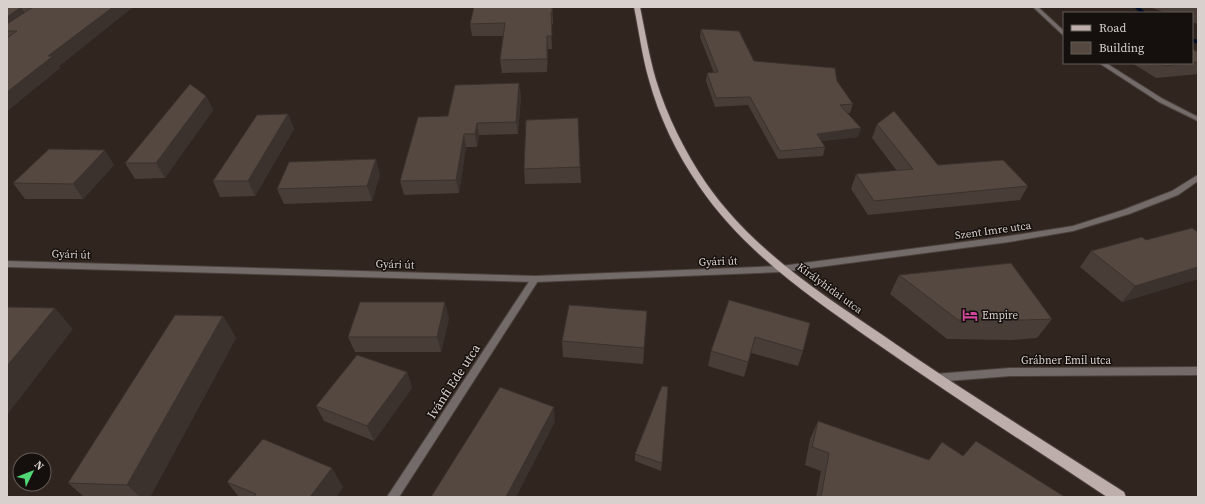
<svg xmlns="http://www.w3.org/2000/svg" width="1205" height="504" font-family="'Source Serif 4',serif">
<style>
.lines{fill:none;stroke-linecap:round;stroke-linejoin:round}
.stream{fill:#000e23;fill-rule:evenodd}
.minor-casing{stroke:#4c403b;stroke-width:2}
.tertiary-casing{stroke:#4c403b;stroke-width:2}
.primary-casing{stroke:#4c403b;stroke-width:2}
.minor{fill:#726b6a;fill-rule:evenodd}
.tertiary{fill:#726b6a;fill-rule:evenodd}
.primary{fill:#bdaeac;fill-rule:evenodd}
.wall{fill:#483e37}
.shaded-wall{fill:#3b322d}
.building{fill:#544840;stroke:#3b322d}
.labels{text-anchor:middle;stroke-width:3;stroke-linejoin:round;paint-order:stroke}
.street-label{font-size:11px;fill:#d8d0cc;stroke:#15100d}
.poi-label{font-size:11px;fill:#d8d0cc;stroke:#15100d;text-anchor:start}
.near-street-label{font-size:13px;fill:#d8d0cc;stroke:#15100d}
</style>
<rect width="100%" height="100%" fill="#31251f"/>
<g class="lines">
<path class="stream" d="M1134,7H1140L1146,13H1140Z
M1192,38L1198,40V44L1192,42Z"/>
<g class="minor-casing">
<path id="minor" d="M1033,7H1038L1064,31V36Z
M1099,63H1106L1163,99L1198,117V121L1159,102Z
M1196,176H1198V181L1178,195L1129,214L1073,231L1009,242L781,272L777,269L781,266L1009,236L1073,226L1123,210L1172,191Z
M535,276L538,277L539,279L538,281L399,497H387L532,277Z
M1198,367V375L1010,376L935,382L932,381L930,378L932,375L935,374L1010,368Z"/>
</g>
<g class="tertiary-casing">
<path id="tertiary" d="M7,261L535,276L781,266L785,269L781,272L535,282L7,267Z"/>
</g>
<g class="primary-casing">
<path id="primary" d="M634,7H640C645,31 649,56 656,80C667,116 685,152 706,183C751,248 817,291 881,334C960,389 1043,440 1124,492L1126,497H1107C1029,445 950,395 873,341C809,296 744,252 699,186C677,154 659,117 649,80C642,56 639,31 634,7Z"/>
</g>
<use href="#minor" class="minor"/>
<use href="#tertiary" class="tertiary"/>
<use href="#primary" class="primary"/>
</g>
<path class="wall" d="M7,7H133L59,66L60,68L7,111Z
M553,7V24H551L552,49H548L547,72L502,73L500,60L503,36H472L470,24Z
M1149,7H1198V24L1192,22V13H1167Z
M701,29L754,61L837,81L853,104L850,113H847L858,137L821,141L825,147L823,156L778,159L748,105L715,107L706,81L707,73H714L700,37Z
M1198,52V74L1156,78L1132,63H1192Z
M521,95L518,134L479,135L477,147H466L459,193L404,195L400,181L448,116Z
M206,96L213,110L165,178L135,179L125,163Z
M288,114L294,129L255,196L220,197L213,181Z
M578,118L581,183L525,184L524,169Z
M877,124L938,165L1028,186L1020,200L868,215L851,189L856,174L897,171L872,138Z
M114,165L83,199H25L13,183Z
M380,174L372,201L284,204L277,189Z
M1198,232V279L1122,302L1080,267L1091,251L1146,240Z
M899,275L1052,319L1037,338L1012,340L947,339L890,294Z
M729,300L803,351L798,366L751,353L744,377L708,366L711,351Z
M647,311L643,364L563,357L562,341Z
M223,316L236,338L150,497H84L68,483Z
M449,318L441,352H355L348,337Z
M407,372L412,388L374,441L324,421L316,406Z
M818,421L929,460L963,456L1065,497H816L821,471L805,465L810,439Z
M635,454L662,463L661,471L635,461Z
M227,482L343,487L336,497H239Z"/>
<path class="shaded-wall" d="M21,7L28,18L7,31V17Z
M113,7H133L59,66L60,68L7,111V92L48,56Z
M552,7H553V24L552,12Z
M547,36L548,49L547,72Z
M519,83L521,95L518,134L516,122Z
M206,96L213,110L165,178L156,163Z
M288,114L294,129L255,196L248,181Z
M477,123L479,135L477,147L475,134Z
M861,128L858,137L814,142L817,134Z
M464,134L466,147L459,193L456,180Z
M105,150L114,165L83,199L73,184Z
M376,159L380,174L372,201L367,186Z
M1198,267V279L1122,302L1135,286Z
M445,302L449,318L441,352L437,337Z
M55,308L73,329L7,415V366Z
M223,316L236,338L150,497H140L127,485Z
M755,337L751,353L744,377L748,362Z
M407,372L412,388L374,441L367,426Z
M554,407L555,422L516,497H506Z
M332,468L343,487L336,497H310Z"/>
<path class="building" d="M7,7H21L7,17Z
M33,7H113L48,56H53L7,92V38L17,31H7V24Z
M474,7H552V12H551L552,36H547V59L500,60L505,23L470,24Z
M701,29L739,31L754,61L835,68L837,81L853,104L840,105L861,128L817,134L825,147L780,151L750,97L716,98L707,73L718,72Z
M1192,49L1198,52V62L1192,63Z
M1160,63H1190L1164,66Z
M519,83L516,122L477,123L475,134H464L456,180L400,181L418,117L448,116L455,85Z
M190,84L206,96L156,163H125Z
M894,111L938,165L1003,160L1028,186L874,201L856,174L913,169L877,124Z
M288,114L248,181H213L257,115Z
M578,118L580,167L524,169L526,120Z
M49,149L105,150L73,184L13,183Z
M376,159L367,186L277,189L289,162Z
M1192,228L1198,232V267L1135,286L1091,251L1142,237L1146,240Z
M1011,263L1052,319L1025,320H958L899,275Z
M729,300L810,323L803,351L755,337L748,362L711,351Z
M360,302H445L437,337H348Z
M569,305L647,311L644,348L562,341Z
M7,307L55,308L7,366Z
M175,315L223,316L127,485L68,483Z
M357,355L407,372L367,426L316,406Z
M662,386L668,387L662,463L635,454Z
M500,387L554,407L506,497H431Z
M818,421L929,460L942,442L963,456L976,441L1065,497H821L829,453L812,447Z
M263,439L332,468L310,497H254L256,494L227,482Z"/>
<defs>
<g id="hotel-bare" transform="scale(1.2)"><path d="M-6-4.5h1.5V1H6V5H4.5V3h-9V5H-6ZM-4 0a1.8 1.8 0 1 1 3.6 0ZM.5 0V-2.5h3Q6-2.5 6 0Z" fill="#d1479c" stroke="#15100d" stroke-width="2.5" paint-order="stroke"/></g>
</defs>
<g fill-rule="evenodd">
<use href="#hotel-bare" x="970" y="315"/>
</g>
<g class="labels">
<g class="street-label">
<text transform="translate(993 230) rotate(-8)" y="4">Szent Imre utca</text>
<text transform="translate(71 254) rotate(2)" y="4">Gyári út</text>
<text transform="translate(718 261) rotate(-2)" y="4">Gyári út</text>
<text transform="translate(395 264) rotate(2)" y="4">Gyári út</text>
<text transform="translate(830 288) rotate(36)" y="4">Királyhidai utca</text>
<text x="1066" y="364">Grábner Emil utca</text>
</g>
<g class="poi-label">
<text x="982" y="319">Empire</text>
</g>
<g class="near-street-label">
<text transform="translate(453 381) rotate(-57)" y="5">Ivánfi Ede utca</text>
</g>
</g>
<rect width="1205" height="504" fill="none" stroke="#d8d0cc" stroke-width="16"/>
<rect x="1063" y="12" width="130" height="52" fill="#15100d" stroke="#635d59"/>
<rect x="1071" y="25" width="20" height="6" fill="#bdaeac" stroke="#635d59"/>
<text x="1099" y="32" font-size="12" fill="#d8d0cc">Road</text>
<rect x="1071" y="42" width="20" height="12" fill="#544840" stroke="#635d59"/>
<text x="1099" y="52" font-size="12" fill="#d8d0cc">Building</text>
<g transform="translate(32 472) rotate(47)"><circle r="19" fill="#15100d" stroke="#635d59"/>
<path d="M0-3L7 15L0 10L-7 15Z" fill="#50d674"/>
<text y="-6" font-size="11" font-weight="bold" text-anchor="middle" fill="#d8d0cc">N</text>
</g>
</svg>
